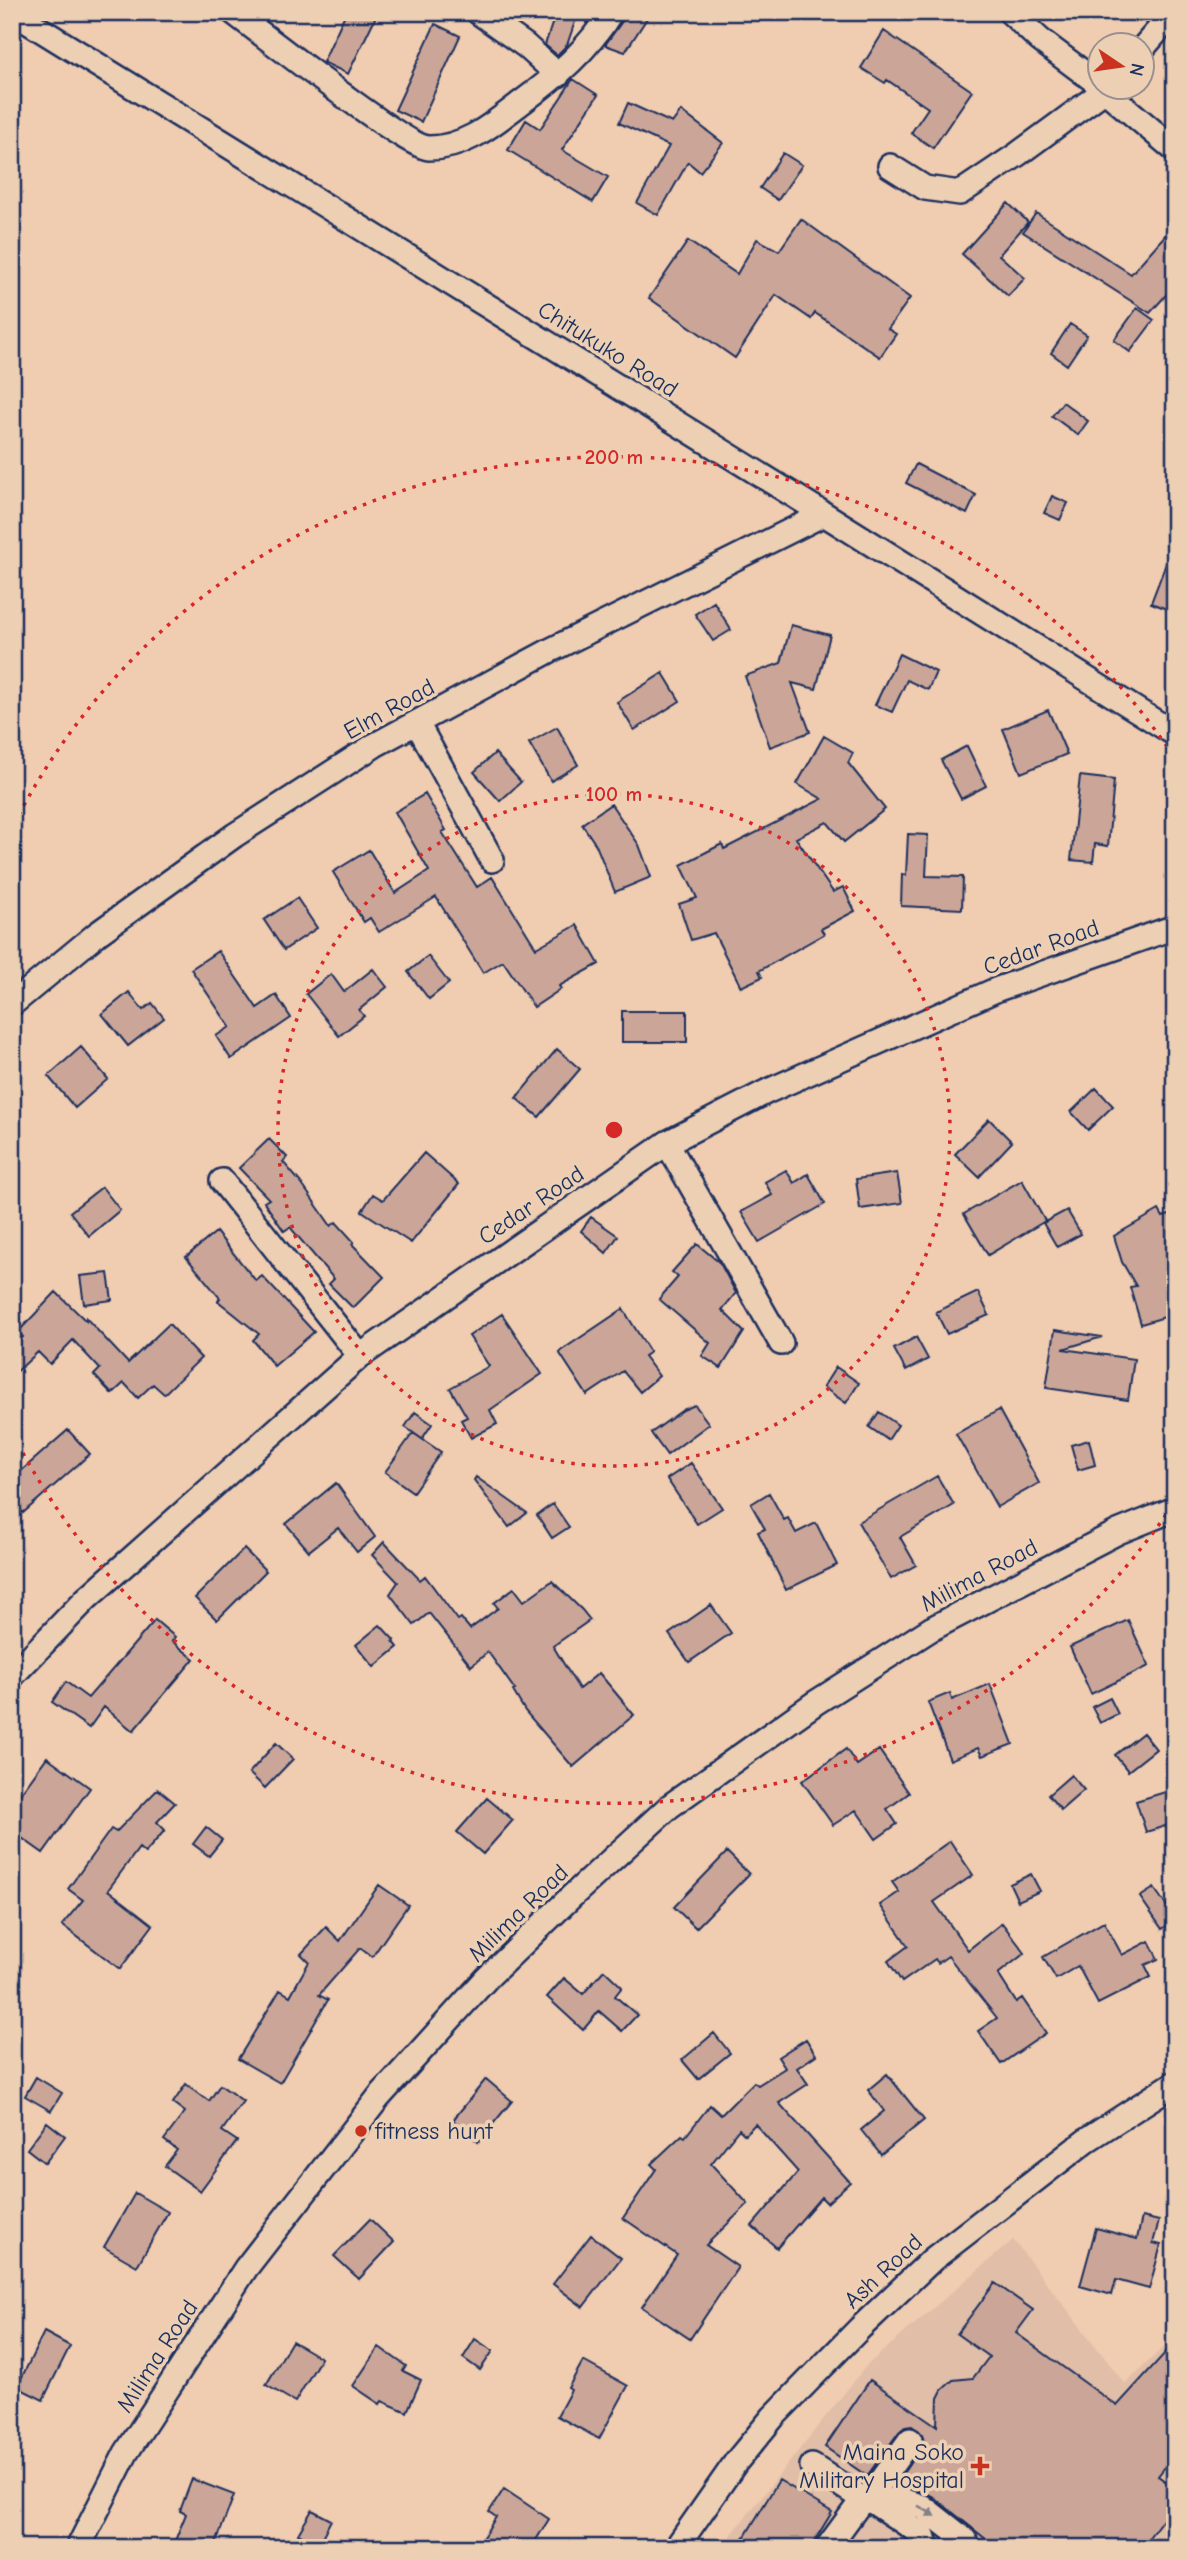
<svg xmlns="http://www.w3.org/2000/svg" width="1187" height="2560" font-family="'Comic Neue',sans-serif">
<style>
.built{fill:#e1bea8}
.building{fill:#cba698;stroke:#1b2f5e;stroke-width:2}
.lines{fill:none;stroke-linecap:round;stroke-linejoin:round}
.minor-casing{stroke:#1b2f5e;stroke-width:28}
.minor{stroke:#edd0b4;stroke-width:23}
.oneway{fill:#848089}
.ring{fill:none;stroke:#d62828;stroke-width:3.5;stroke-dasharray:3.5 7}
.poi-dot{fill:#c8321e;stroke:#edd0b4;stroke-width:2.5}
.labels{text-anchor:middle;stroke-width:7;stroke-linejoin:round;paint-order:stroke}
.street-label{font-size:24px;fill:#1b2f5e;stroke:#edd0b4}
.poi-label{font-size:24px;fill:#1b2f5e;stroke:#edd0b4;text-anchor:start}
.centre{fill:#d62828;stroke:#edd0b4;stroke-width:3.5}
.ring-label{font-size:21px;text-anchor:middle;font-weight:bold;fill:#d62828;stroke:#edd0b4;stroke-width:7;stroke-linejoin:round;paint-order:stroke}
</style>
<rect width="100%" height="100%" fill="#f0ccb0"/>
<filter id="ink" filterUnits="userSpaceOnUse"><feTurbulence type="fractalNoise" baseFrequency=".0143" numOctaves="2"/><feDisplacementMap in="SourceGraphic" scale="14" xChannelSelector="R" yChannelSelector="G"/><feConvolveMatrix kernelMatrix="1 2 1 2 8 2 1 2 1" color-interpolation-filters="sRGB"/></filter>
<g filter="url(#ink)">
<path class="built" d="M1013,2240L1125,2384L1175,2336V2548H721L866,2366Z"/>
<path class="building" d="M346,12H378L348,74L323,62Z
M556,12H594L587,22L577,16L567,45L557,55L545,45Z
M625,12H651L625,52L605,45L623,20Z
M435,24L460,36L421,122L395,110Z
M884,31L972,91L933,148L911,133L928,108L887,80L885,83L861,68Z
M573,79L598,95L562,150L608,177L593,202L508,150L526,120L540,129Z
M628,103L672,123L681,111L723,143L700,172L688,162L658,215L637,203L669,146L619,123Z
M783,153L802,165L778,200L760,188Z
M1008,203L1028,222L999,255L1025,278L1008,296L962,254Z
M1036,213L1131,274L1175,224V285L1150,313L1023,232Z
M801,219L910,298L888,329L896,334L880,357L815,313L811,319L776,295L735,358L649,298L688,241L737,274L757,239L779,251Z
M1137,308L1154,320L1130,352L1114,340Z
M1070,324L1087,335L1067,365L1051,353Z
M1063,402L1088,421L1078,435L1052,416Z
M916,464L976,495L967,514L906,483Z
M1052,496L1068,503L1060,520L1044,513Z
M1173,545H1175V612L1151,603Z
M714,602L731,630L713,641L695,614Z
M791,625L830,635L816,689L792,683L810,732L770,747L745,676L781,663Z
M899,654L936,672L928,690L907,680L892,712L875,705Z
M663,673L680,701L634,730L617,702Z
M1048,710L1067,754L1021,773L1003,729Z
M557,727L578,765L551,781L529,743Z
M824,736L853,753L848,763L885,809L844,842L827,822L796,838L833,892L843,887L855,911L821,929L824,934L759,971L762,977L741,987L714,933L691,940L679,904L697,898L681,865L722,844L724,849L822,799L797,784Z
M967,746L986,786L961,799L941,760Z
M495,753L521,782L500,801L474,772Z
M1080,776L1114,780L1108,846L1095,844L1093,862L1071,860Z
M425,794L446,830L442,832L477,887L492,877L536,948L577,925L599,964L559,986L561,989L534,1007L503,961L483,973L436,897L379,932L370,918L364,922L333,872L369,850L395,893L429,871L395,812Z
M611,804L639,845L651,877L615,892L596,845L582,824Z
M908,834L928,835L926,876L963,877L962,909L901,906L902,874L906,875Z
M297,898L317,928L284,950L264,920Z
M218,951L257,1008L276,995L291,1018L231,1059L216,1036L230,1027L191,969Z
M428,956L449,983L429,999L408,972Z
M373,969L387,987L359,1010L364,1016L339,1036L306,994L331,974L344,992Z
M129,992L143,1010L152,1003L164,1018L128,1046L102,1014Z
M622,1011H687V1042H622Z
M81,1047L108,1079L75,1108L48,1076Z
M557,1049L580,1069L539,1117L516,1098Z
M1096,1088L1113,1106L1088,1130L1071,1112Z
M989,1119L1012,1142L979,1177L955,1154Z
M269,1139L287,1157L283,1162L301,1183L331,1226L336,1222L354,1242L352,1244L384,1277L353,1308L329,1284L334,1279L290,1227L284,1231L264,1202L269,1199L239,1168Z
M424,1153L459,1184L411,1243L362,1211L373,1194L383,1200Z
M786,1170L794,1183L808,1174L825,1204L759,1242L741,1212L772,1195L765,1182Z
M897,1173L902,1203L860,1209L856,1179Z
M1022,1180L1045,1221L988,1255L964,1214Z
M102,1187L120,1210L89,1236L70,1212Z
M1067,1210L1081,1234L1057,1247L1043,1223Z
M1159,1210L1163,1217L1175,1213V1314L1141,1324L1130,1287L1136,1286L1122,1262L1114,1236Z
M591,1217L618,1236L606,1253L581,1231Z
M216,1232L256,1281L262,1276L314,1332L274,1366L253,1340L259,1334L218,1301L220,1298L186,1257Z
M697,1244L720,1263L736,1293L722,1310L744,1332L721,1368L702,1356L710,1343L659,1299L678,1277L672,1272Z
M108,1273L112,1300L84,1304L80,1276Z
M56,1292L86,1321V1318L128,1363L169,1324L201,1358L164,1394L153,1384L138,1398L124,1383L112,1394L94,1375L100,1369L73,1340L50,1364L38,1352L12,1376V1347L23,1337L18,1332Z
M978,1292L989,1315L947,1334L936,1312Z
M623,1309L650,1352L644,1356L659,1376L640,1392L623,1371L587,1395L559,1352Z
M502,1314L542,1374L490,1410L497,1424L471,1438L461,1420L467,1417L450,1388L489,1366L469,1336Z
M1055,1330L1102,1337L1063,1349L1134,1359L1128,1400L1046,1388Z
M916,1337L928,1359L906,1371L894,1349Z
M836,1367L859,1383L846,1403L823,1387Z
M695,1405L709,1424L667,1455L651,1433L683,1410Z
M999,1410L1039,1483L997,1507L956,1434Z
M415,1412L432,1424L422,1439L405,1427Z
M879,1412L898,1425L888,1440L869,1427Z
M68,1430L90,1454L23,1513L12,1500V1479Z
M413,1433L441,1452L413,1492L385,1472Z
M1089,1440L1095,1465L1078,1470L1071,1445Z
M691,1463L722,1508L697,1524L667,1479Z
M937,1476L954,1505L900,1537L916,1565L891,1579L858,1522Z
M476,1477L527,1513L509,1527L474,1480Z
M336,1483L375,1537L357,1552L338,1528L309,1551L286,1524Z
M769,1493L784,1520L788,1518L796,1533L816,1523L837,1565L786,1590L758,1532L765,1529L751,1504Z
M553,1504L569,1527L552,1538L537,1515Z
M384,1542L420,1580L425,1576L458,1620L461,1618L470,1629L498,1608L494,1603L514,1588L524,1601L552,1581L582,1610L590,1620L553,1646L579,1689L599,1673L634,1715L573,1767L525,1711L513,1691L515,1690L488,1652L471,1666L429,1613L414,1625L390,1594L398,1582L372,1555Z
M244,1549L266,1571L217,1620L195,1598Z
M711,1605L731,1633L689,1662L669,1634Z
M155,1620L175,1637L172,1641L194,1659L133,1731L104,1707L89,1728L52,1702L66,1682L88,1698Z
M1128,1620L1149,1666L1091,1694L1070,1647Z
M380,1625L394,1640L393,1641L398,1647L374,1667L356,1645Z
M990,1684L1013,1744L982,1756L978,1748L950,1760L928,1702L950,1693L952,1700Z
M1110,1698L1118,1714L1100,1723L1092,1707Z
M1143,1733L1156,1749L1128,1771L1115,1755Z
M276,1743L293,1759L265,1788L249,1773Z
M846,1749L857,1765L879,1750L909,1793L887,1809L897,1824L876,1839L856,1810L833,1825L802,1781Z
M47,1757L90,1788L43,1853L12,1831V1805Z
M1071,1775L1084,1790L1061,1810L1048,1795Z
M158,1789L175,1803L157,1822L165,1830L145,1853L139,1848L108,1890L153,1925L120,1969L62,1925L83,1900L68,1889L111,1829L116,1832Z
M1175,1789V1823L1146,1832L1136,1801Z
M487,1798L513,1820L483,1854L457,1832Z
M206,1827L222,1840L209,1856L193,1844Z
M950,1841L973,1875L934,1902L968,1950L1002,1923L1025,1953L998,1974L1016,2002L1022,1998L1046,2033L1001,2064L978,2031L997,2018L948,1956L938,1963L935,1959L902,1982L888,1961L908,1946L880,1905L899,1892L892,1882Z
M727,1852L749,1874L696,1928L674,1907Z
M1031,1874L1040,1891L1018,1901L1010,1884Z
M379,1885L408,1905L372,1957L360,1948L319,1995L328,2000L280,2083L238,2059L280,1990L290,1996L309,1962L301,1954L326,1927L340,1941Z
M1154,1888L1175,1918V1920L1162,1929L1140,1897Z
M1104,1922L1122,1955L1149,1941L1158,1959L1145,1965L1151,1977L1098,2004L1078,1966L1056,1979L1043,1957Z
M604,1970L622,1987L615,1996L637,2015L622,2031L599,2011L583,2030L547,1997L564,1978L583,1994Z
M714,2033L730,2053L698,2079L682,2060Z
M806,2039L816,2055L797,2068L808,2084L779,2103L850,2182L827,2203L821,2197L777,2248L752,2226L798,2172L755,2124L745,2135L739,2129L711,2164L748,2204L706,2245L738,2267L690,2339L642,2307L677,2255L623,2218L656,2169L651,2164L682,2135L685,2137L710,2105L721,2115L754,2082L758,2085L785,2068L778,2057Z
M887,2074L924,2120L881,2155L861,2130L884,2111L868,2090Z
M36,2077L62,2093L51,2111L25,2096Z
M486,2079L512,2101L478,2142L453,2120Z
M186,2084L209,2101L220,2085L243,2101L222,2131L237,2141L200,2191L165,2166L177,2150L164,2140L185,2112L173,2103Z
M47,2122L65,2136L45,2163L27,2149Z
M135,2193L168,2212L137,2266L104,2247Z
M1142,2217L1159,2221L1153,2243L1161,2245L1149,2289L1116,2280L1112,2295L1080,2286L1096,2228L1137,2239Z
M370,2219L394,2242L359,2279L334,2256Z
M591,2235L621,2258L583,2307L553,2284Z
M995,2283L1033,2310L1016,2333L1117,2406L1175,2342V2454L1158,2476L1175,2488V2503L1141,2548H997L932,2496L916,2490L900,2478L924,2442L922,2434L912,2426L905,2427L899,2432L867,2476L825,2447L870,2380L937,2426L938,2398L942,2390L953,2380L973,2378L989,2357L957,2334Z
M44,2332L70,2346L43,2400L17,2387Z
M475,2339L493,2351L480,2370L463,2358Z
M292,2341L321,2358L295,2402L266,2385Z
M379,2347L406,2366L403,2371L421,2380L407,2412L382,2401L380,2404L353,2386Z
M583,2361L628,2386L599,2439L557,2416L571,2390L568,2388Z
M192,2479L234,2495L214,2548H172L186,2514L180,2511Z
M779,2480L832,2512L810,2548H738Z
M504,2489L549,2519L531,2548H476L496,2517L489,2512Z
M312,2510L331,2520L318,2545L298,2534Z"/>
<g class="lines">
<g class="minor-casing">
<path id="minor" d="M12,12L824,514L1175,734
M233,12C261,33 407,148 429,148C466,148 494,123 522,102C557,76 588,50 611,12
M478,12L526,46L558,75
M1010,12L1040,40L1100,85
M1142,49L1174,12
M1102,88L1175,150
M890,166L925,188L960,193L1018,154L1108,88
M417,723L492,860
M12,1004L97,934L235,835L375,745L551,650L824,514
M667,1143L781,1343
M222,1181L360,1356
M12,1676L86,1599L360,1356L667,1143L766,1092L998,989L1175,927
M812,2466L866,2501L910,2440
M873,2501L902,2500L923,2507L965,2540V2548
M78,2548L126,2453L246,2268L379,2097L487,1978L571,1897L670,1806L815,1703L931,1629L1118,1532L1175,1509
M676,2548L736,2462L773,2417L860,2328L933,2259L1087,2140L1175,2083
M827,2548L860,2503L870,2500L923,2535L927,2548"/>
</g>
<use href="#minor" class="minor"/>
</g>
<defs><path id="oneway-solid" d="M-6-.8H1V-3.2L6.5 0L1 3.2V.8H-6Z" transform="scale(1.75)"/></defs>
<use class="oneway" href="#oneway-solid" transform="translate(927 2511) rotate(31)"/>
</g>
<g class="ring">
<circle cx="614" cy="1130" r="336"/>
<path d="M1172 1506A673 673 0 0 1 14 1436M14 824A673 673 0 0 1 1172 754"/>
</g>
<g class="poi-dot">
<circle cx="361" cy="2131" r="7"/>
<path d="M976.5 2455.5h7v7h7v7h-7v7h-7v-7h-7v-7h7z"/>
</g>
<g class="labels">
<g class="street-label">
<text transform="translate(608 349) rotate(32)" y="8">Chitukuko Road</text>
<text transform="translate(389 709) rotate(-29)" y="8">Elm Road</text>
<text transform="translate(1041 947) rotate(-20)" y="8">Cedar Road</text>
<text transform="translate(531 1205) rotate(-34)" y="8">Cedar Road</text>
<text transform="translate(979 1575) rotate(-28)" y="8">Milima Road</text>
<text transform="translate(518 1913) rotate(-44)" y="8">Milima Road</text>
<text transform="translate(883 2271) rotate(-43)" y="8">Ash Road</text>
<text transform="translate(157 2356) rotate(-57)" y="8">Milima Road</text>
</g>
<g class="poi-label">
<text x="375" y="2139">fitness hunt</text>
<text x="964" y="2460" text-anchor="end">Maina Soko<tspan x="964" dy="28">Military Hospital</tspan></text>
</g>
</g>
<circle cx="614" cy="1130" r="10" class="centre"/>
<g class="ring-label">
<text x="614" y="464">200 m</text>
<text x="614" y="801">100 m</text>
</g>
<rect width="1187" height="2560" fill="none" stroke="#edd0b4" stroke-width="42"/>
<rect x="21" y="21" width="1145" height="2518" fill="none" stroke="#1b2f5e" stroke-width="2.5" filter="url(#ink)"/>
<g transform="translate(1121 66) rotate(103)"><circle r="33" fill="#edd0b4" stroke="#999092" stroke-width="2"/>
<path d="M0-5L12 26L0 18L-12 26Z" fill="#c8321e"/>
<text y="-10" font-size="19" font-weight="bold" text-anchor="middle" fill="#1b2f5e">N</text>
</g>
</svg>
